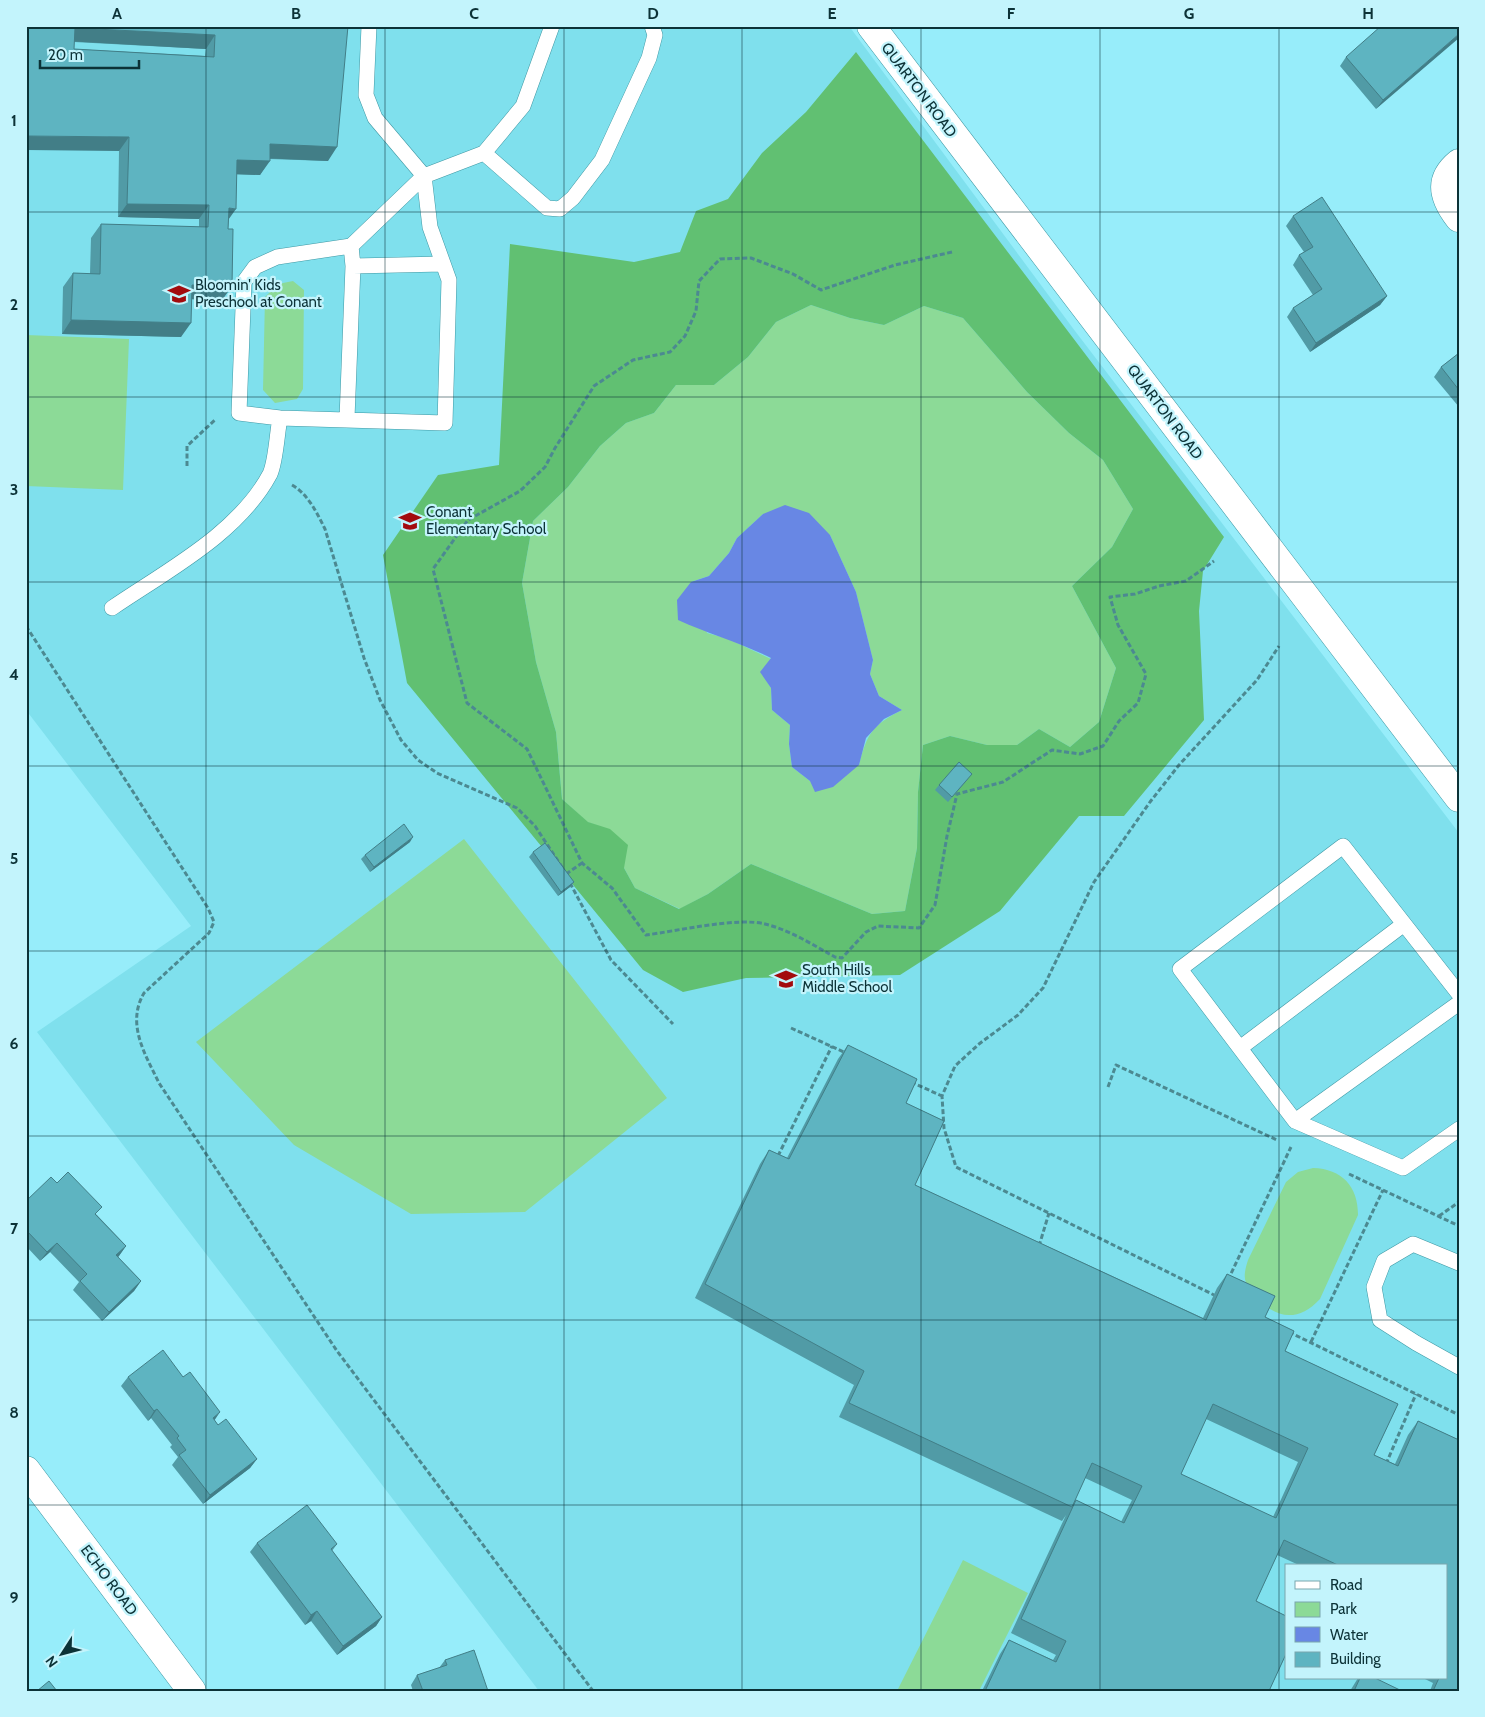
<svg xmlns="http://www.w3.org/2000/svg" width="1485" height="1717" font-family="Cabin,sans-serif">
<style>
.built{fill:#7fe0ed;fill-rule:evenodd}
.green{fill:#8cda97;fill-rule:evenodd}
.forest{fill:#61c072;fill-rule:evenodd}
.water{fill:#6887e4}
.lines{fill:none;stroke-linecap:round;stroke-linejoin:round}
.service-casing{stroke:#3f98a4;stroke-width:16}
.minor-casing{stroke:#3f98a4;stroke-width:29}
.tertiary-casing{stroke:#3f98a4;stroke-width:29}
.path{stroke:#4c8991;stroke-width:3;stroke-dasharray:5 2.5;stroke-linecap:butt}
.service{stroke:#fff;stroke-width:15}
.minor{stroke:#fff;stroke-width:28}
.tertiary{stroke:#fff;stroke-width:28}
.wall{fill:#519ba6;fill-rule:evenodd}
.shaded-wall{fill:#427e87}
.building{fill:#5eb4c1;stroke:#427e87;fill-rule:evenodd}
.grid{fill:none;stroke:#0c3237;stroke-width:1;stroke-opacity:0.55}
.labels{text-anchor:middle;stroke-width:4.5;stroke-linejoin:round;paint-order:stroke}
.street-label{font-size:15px;fill:#0c3237;stroke:#c3f4fc}
.poi-label{font-size:15px;fill:#0c3237;stroke:#c3f4fc;text-anchor:start}
.neatline{fill:none;stroke:#0c3237;stroke-width:2}
.grid-label{font-size:16px;text-anchor:middle;font-weight:bold;fill:#0c3237}
</style>
<rect width="100%" height="100%" fill="#97edfa"/>
<path class="built" d="M26,26H849L1075,331L1459,833V1691H539L37,1032L191,926L26,710ZM1286,1566H1446V1678H1286Z"/>
<path class="green" d="M293,281L304,290L303,389L297,399L275,403L263,390L265,297L278,284Z
M811,305L850,318L884,325L924,306L963,318L1027,392L1069,433L1103,460L1133,509L1112,547L1072,586L1116,668L1099,722L1070,747L1039,729L1017,745H987L950,736L923,745L918,792L917,848L905,911L872,914L751,864L708,894L680,909L635,888L624,868L610,830L587,822L562,799L556,732L536,662L522,583L533,521L568,487L600,446L626,423L654,413L676,385H714L748,357L776,322ZM763,514L830,535L856,592L873,660L870,674L879,696L902,710C872,725 867,734 859,765L810,781L792,767L789,744L790,725L772,710L771,688L761,672L771,659L729,639L707,633L691,582L709,576L729,553L737,538Z
M26,335L129,339L123,490L26,486Z
M464,839L667,1098L525,1212L411,1214L294,1145L196,1042Z
M1313,1168C1342,1169 1358,1186 1358,1215L1320,1299C1298,1323 1274,1319 1255,1295C1252,1291 1247,1287 1246,1283C1243,1275 1246,1267 1248,1260L1286,1182L1298,1172Z
M963,1560L1028,1593L979,1691H897Z"/>
<path class="forest" d="M856,52L1224,537L1203,571L1199,611L1204,720L1124,816H1079L1000,911L900,975L746,978L683,992L643,970L407,683L383,555L438,475L499,465L510,244L634,262L680,252L696,211L728,199L762,153L806,112ZM811,305L850,318L884,325L924,306L963,318L1027,392L1069,433L1103,460L1133,509L1112,547L1072,586L1116,668L1099,722L1070,747L1039,729L1017,745H987L950,736L923,745L918,792L917,848L905,911L872,914L751,864L708,894L679,909L635,888L624,868L628,845L610,829L588,822L562,799L556,732L536,662L522,583L533,521L568,487L600,446L626,423L654,413L676,385H714L748,357L776,322Z"/>
<path class="water" d="M785,505L809,513L830,535L856,592L873,660L870,674L879,696L902,710L884,719L866,738L859,765L833,787L815,792L810,781L792,767L789,744L790,725L772,710L771,688L760,672L771,658C741,643 709,634 678,620L677,600L691,582L709,576L729,553L737,538L763,514Z"/>
<g class="lines">
<g class="service-casing">
<path id="service" d="M369,26L366,95L375,118L424,176L484,153L523,106L552,26
M484,153L547,208L560,209L573,198L602,160L649,58L655,35L652,26
M424,176L430,227L449,280L445,423L280,418L239,413L244,282L255,267L277,257L351,246Z
M353,266L443,264
M347,418L353,266L351,246
M112,608C166,571 238,534 270,474C276,461 277,433 280,418
M1459,994L1343,846L1180,969L1295,1121L1403,1168L1459,1129
M1240,1048L1404,924
M1295,1121L1459,1003
M1459,1263L1413,1244L1384,1261L1374,1287L1380,1320L1416,1343L1459,1367"/>
</g>
<g class="minor-casing">
<path id="minor" d="M1459,163C1437,181 1444,199 1459,218
M26,1470L192,1691"/>
</g>
<g class="tertiary-casing">
<path id="tertiary" d="M871,26L1459,798"/>
</g>
<path class="path" d="M952,252L895,265L821,290L793,274L751,258L720,259L699,281L696,311L685,336L670,352L633,360L594,386L555,448L545,467L520,491L468,520L433,569L467,703L527,749L582,863L612,888L646,935C677,931 737,917 765,924C790,930 813,945 835,957L842,958L866,932L878,926L919,928L935,905L947,836L957,794L1003,782L1052,750L1080,754L1103,746L1119,721L1138,703L1146,674L1118,625L1110,597L1135,594L1159,586L1186,581L1214,561
M187,466V446L216,419
M292,485C308,494 317,513 325,529L364,658L380,700L401,740L418,760L437,773L517,808L535,826L564,870
M26,626L208,908L214,922L209,933L144,993C126,1024 145,1054 159,1083L337,1351L593,1691
M566,874L582,863
M570,883L611,960L673,1024
M791,1028L846,1053
M911,1082L942,1096
M1108,1087L1116,1065L1277,1140
M778,1156L832,1046
M1349,1174L1459,1226
M1439,1216L1459,1202
M1039,1246L1049,1213
M1228,1280L1291,1147
M1216,1296L956,1167L944,1128L942,1096L955,1066L979,1044L1018,1015L1043,988L1094,882L1150,802L1179,765L1257,680L1279,646
M1289,1332L1459,1415
M1311,1342L1383,1190
M1386,1464L1416,1394"/>
<use href="#service" class="service"/>
<use href="#minor" class="minor"/>
<use href="#tertiary" class="tertiary"/>
</g>
<path class="wall" d="M26,26H348L328,161L270,159L260,175L236,174L229,218L228,229L232,286L222,300L191,299L181,337L62,334L63,287L73,273L90,274L91,238L101,224L199,227V219L118,217L119,151ZM74,42L206,49L205,56L74,49Z
M1459,26L1376,109L1340,66L1346,57Z
M1293,216L1387,296L1380,305L1310,352L1287,317L1293,308L1313,295L1293,265L1299,255L1304,252L1286,226Z
M1459,353V407L1434,377L1441,367Z
M968,779L948,802L935,790L939,785Z
M410,842L370,872L361,859L365,855Z
M533,852L570,887L558,896L529,857Z
M848,1045L917,1079L906,1103L944,1121L915,1185L1203,1318L1217,1288L1227,1274L1275,1296L1265,1317L1294,1331L1285,1351L1398,1404L1374,1455L1395,1464L1408,1435L1418,1421L1459,1440V1691H1430L1433,1683L1423,1678H1446V1566H1301L1277,1555L1256,1601L1286,1616V1654L1269,1691H982L1000,1654L1009,1640L1053,1660L1056,1655L1011,1633L1066,1515L1062,1521L839,1417L854,1385L695,1298L760,1164L769,1150L787,1158L838,1059ZM1206,1419L1298,1462L1273,1517L1181,1474ZM1085,1478L1132,1500L1121,1522L1076,1500L1072,1506Z
M57,1183L97,1215L126,1246L118,1257L141,1281L134,1291L102,1321L73,1290L79,1282L50,1252L40,1261L26,1246V1201Z
M128,1377L214,1420L218,1425L257,1459L250,1468L203,1504L172,1465L178,1457L170,1447L172,1445L151,1418L148,1421L121,1386Z
M257,1543L337,1544L332,1551L382,1617L376,1626L337,1655L311,1621L305,1625L250,1552Z
M445,1660L488,1691H413L411,1685L417,1675L439,1668Z
M1358,1678H1360L1402,1691H1350Z"/>
<path class="shaded-wall" d="M75,28L215,35L206,49L65,41Z
M1459,34V38L1376,109L1383,100Z
M26,136L129,137L119,151L26,150Z
M270,144L337,147L328,161L260,158Z
M237,160L270,161L260,175L227,174Z
M127,204L209,205L199,219L118,217Z
M229,208L236,209L226,223Z
M192,285L232,286L222,300L182,299Z
M1387,296L1380,305L1310,352L1316,343Z
M71,320L191,323L181,337L62,334Z
M413,837L410,842L370,872L374,867Z
M574,882L570,887L558,896L561,892Z
M57,1243L50,1252L40,1261L47,1252Z
M126,1246L119,1256L110,1265L116,1255Z
M141,1281L134,1291L102,1321L109,1312Z
M157,1409L151,1418L148,1421L154,1411Z
M220,1412L214,1421L213,1418Z
M257,1459L250,1468L203,1504L210,1495Z
M317,1611L311,1621L305,1625L311,1615Z
M382,1617L376,1626L337,1655L343,1646Z"/>
<path class="building" d="M26,26H348L337,147L270,144V161L237,160L236,209L229,208L228,229H233L232,286L192,285L191,323L71,320L73,273L100,274L101,224L208,227L209,205L127,204L129,137L26,136ZM75,28L215,35L214,57L74,49Z
M1381,26H1459V34L1383,100L1346,57Z
M1322,197L1387,296L1316,343L1293,308L1322,289L1299,255L1313,247L1293,216Z
M1459,353V390L1441,367Z
M959,762L972,774L952,797L939,785Z
M404,824L413,837L374,867L365,855Z
M545,843L574,882L561,892L533,852Z
M848,1045L917,1079L906,1103L944,1121L915,1185L1206,1320L1227,1274L1275,1296L1265,1317L1294,1331L1285,1351L1398,1404L1374,1455L1398,1466L1418,1421L1459,1440V1691H1433L1439,1678H1446V1566H1340L1284,1540L1256,1601L1286,1616V1654L1269,1691H985L1009,1640L1056,1662L1066,1641L1021,1619L1076,1500L1124,1523L1142,1486L1092,1463L1072,1507L849,1403L864,1371L705,1284L769,1150L789,1159ZM1213,1404L1308,1448L1276,1518L1181,1474Z
M68,1172L102,1207L95,1214L126,1246L116,1255L141,1281L109,1312L80,1281L87,1274L57,1243L47,1252L26,1230V1201L51,1177L57,1183Z
M163,1350L183,1377L190,1372L220,1412L213,1418L218,1425L226,1419L257,1459L210,1495L179,1455L186,1450L177,1438L179,1436L157,1409L154,1411L128,1377Z
M307,1505L337,1544L331,1549L382,1617L343,1646L317,1611L311,1615L257,1543Z
M474,1650L488,1691H423L417,1675L447,1665L445,1660Z
M1360,1678H1375L1402,1691H1354Z
M49,1681L57,1691H37Z"/>
<path class="grid" d="M206,26V1691M385,26V1691M564,26V1691M742,26V1691M921,26V1691M1100,26V1691M1279,26V1691M26,212H1459M26,397H1459M26,582H1459M26,766H1459M26,951H1459M26,1136H1459M26,1320H1459M26,1505H1459"/>
<defs>
<g id="school-bare" transform="scale(1.725)"><path d="M0-5L7-2L0 1L-7-2ZM-4 1L0 2.5L4 1V4Q0 6-4 4Z" fill="#a30b0e" stroke="#c3f4fc" stroke-width="2.5" paint-order="stroke"/></g>
</defs>
<g fill-rule="evenodd">
<use href="#school-bare" x="179" y="294"/>
<use href="#school-bare" x="410" y="521"/>
<use href="#school-bare" x="786" y="979"/>
</g>
<g class="labels">
<g class="street-label">
<text transform="translate(919 90) rotate(53)" y="5">QUARTON ROAD</text>
<text transform="translate(1165 412) rotate(53)" y="5">QUARTON ROAD</text>
<text transform="translate(109 1580) rotate(53)" y="5">ECHO ROAD</text>
</g>
<g class="poi-label">
<text x="195" y="290">Bloomin' Kids<tspan x="195" dy="17">Preschool at Conant</tspan></text>
<text x="426" y="517">Conant<tspan x="426" dy="17">Elementary School</tspan></text>
<text x="802" y="975">South Hills<tspan x="802" dy="17">Middle School</tspan></text>
</g>
</g>
<rect width="1485" height="1717" fill="none" stroke="#c3f4fc" stroke-width="55"/>
<rect x="1285" y="1564" width="162" height="115" fill="#c3f4fc" stroke="#7aa6ad"/>
<rect x="1295" y="1581" width="25" height="8" fill="#ffffff" stroke="#7aa6ad"/>
<text x="1330" y="1590" font-size="15" fill="#0c3237">Road</text>
<rect x="1295" y="1602" width="25" height="15" fill="#8cda97" stroke="#7aa6ad"/>
<text x="1330" y="1614" font-size="15" fill="#0c3237">Park</text>
<rect x="1295" y="1627" width="25" height="15" fill="#6887e4" stroke="#7aa6ad"/>
<text x="1330" y="1640" font-size="15" fill="#0c3237">Water</text>
<rect x="1295" y="1652" width="25" height="15" fill="#5eb4c1" stroke="#7aa6ad"/>
<text x="1330" y="1664" font-size="15" fill="#0c3237">Building</text>
<g transform="translate(62 1654) rotate(234)" stroke="#c3f4fc" stroke-width="4" paint-order="stroke">
<path d="M0-4L9 19L0 12L-9 19Z" fill="#0c3237"/>
<text y="-8" font-size="14" font-weight="bold" text-anchor="middle" fill="#0c3237">N</text>
</g>
<path d="M40 60v8h99v-8" fill="none" stroke="#0c3237" stroke-width="2.5"/>
<text x="48" y="60" font-size="15" fill="#0c3237" stroke="#c3f4fc" stroke-width="4" paint-order="stroke">20 m</text>
<rect x="28" y="28" width="1430" height="1662" class="neatline"/>
<g class="grid-label">
<text x="117" y="19">A</text>
<text x="296" y="19">B</text>
<text x="474" y="19">C</text>
<text x="653" y="19">D</text>
<text x="832" y="19">E</text>
<text x="1011" y="19">F</text>
<text x="1189" y="19">G</text>
<text x="1368" y="19">H</text>
<text x="14" y="126">1</text>
<text x="14" y="310">2</text>
<text x="14" y="495">3</text>
<text x="14" y="680">4</text>
<text x="14" y="864">5</text>
<text x="14" y="1049">6</text>
<text x="14" y="1234">7</text>
<text x="14" y="1418">8</text>
<text x="14" y="1603">9</text>
</g>
</svg>
